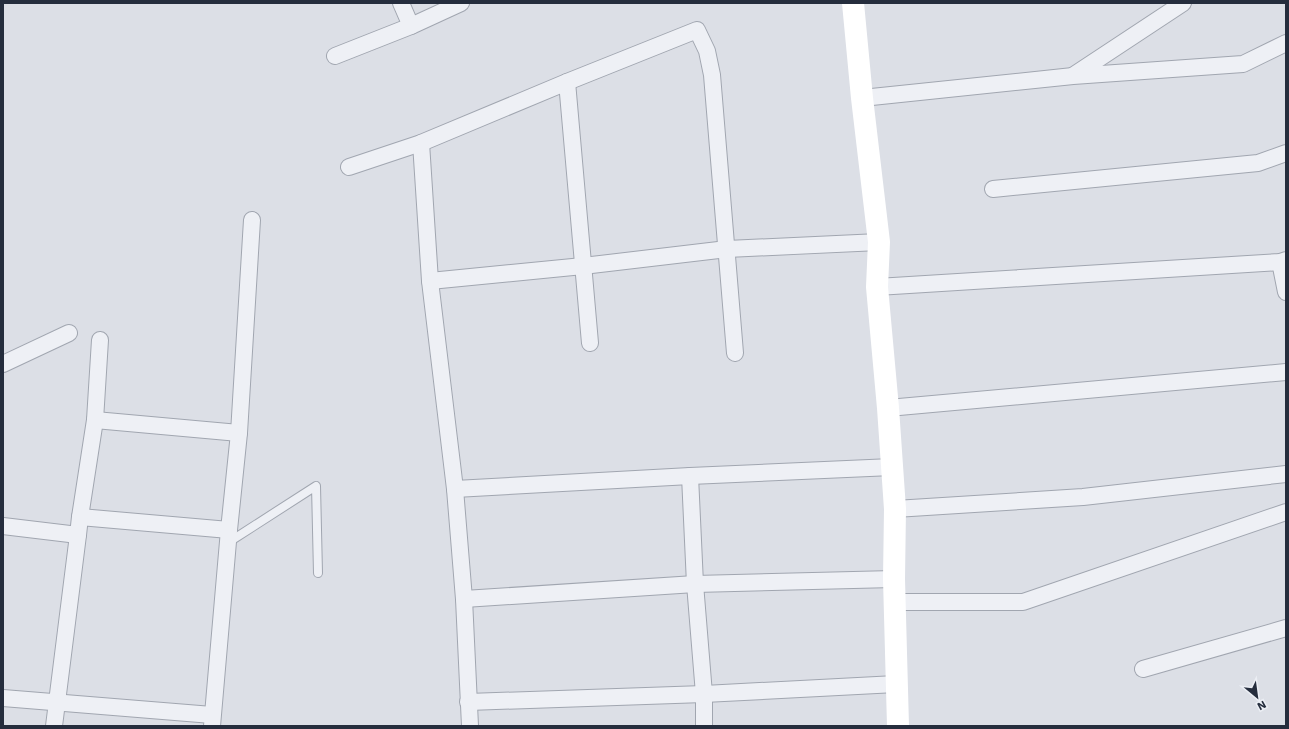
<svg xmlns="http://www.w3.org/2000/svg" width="1289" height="729" font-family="'Work Sans',sans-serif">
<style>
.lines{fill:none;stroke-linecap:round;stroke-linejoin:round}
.lane-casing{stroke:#a1a6b0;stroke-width:10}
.street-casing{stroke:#a1a6b0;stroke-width:18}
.lane{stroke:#eef0f5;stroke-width:8}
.street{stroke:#eef0f5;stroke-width:16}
.secondary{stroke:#fff;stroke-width:22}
</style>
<rect width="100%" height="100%" fill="#dcdfe6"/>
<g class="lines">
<g class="lane-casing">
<polyline id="lane" points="229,542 316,486 318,573"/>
</g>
<g class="street-casing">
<g id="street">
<polyline points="401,3 411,26"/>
<polyline points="335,56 411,26 461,3"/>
<polyline points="1074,75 1183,3"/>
<polyline points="567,82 590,343"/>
<polyline points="862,98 1073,76 1243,64 1286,43"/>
<polyline points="421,143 430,281 455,489 464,599 470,726"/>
<polyline points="349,167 421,143 567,82 697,30 707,51 712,75 735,353"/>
<polyline points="993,189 1258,163 1286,153"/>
<polyline points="1280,262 1286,292"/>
<polyline points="430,281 583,266 727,249 879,242"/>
<polyline points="877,287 1280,262 1286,260"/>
<polyline points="3,364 69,333"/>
<polyline points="888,408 1286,372"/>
<polyline points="95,420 239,433"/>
<polyline points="690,476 695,584 704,694 704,726"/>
<polyline points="455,489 690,476 892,467"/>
<polyline points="895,509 1083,497 1286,474"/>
<polyline points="80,517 229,530"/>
<polyline points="3,526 78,535"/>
<polyline points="464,599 695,584 894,579"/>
<polyline points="895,602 1023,602 1286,512"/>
<polyline points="1143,669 1286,628"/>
<polyline points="3,698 212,715"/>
<polyline points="468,702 704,694 896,684"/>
<polyline points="54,726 78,535 80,517 95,420 100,340"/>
<polyline points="212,726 229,530 239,433 252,220"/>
</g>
</g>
<use href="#lane" class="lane"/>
<use href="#street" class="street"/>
<polyline class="secondary" points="853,3 862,98 879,242 877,287 888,408 895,509 894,579 898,726"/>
</g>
<rect width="1289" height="729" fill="none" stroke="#252d3d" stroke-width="8"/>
<g transform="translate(1257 697) rotate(151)" stroke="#ebeef4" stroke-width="3" paint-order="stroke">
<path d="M0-3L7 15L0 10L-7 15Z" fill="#252d3d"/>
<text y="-6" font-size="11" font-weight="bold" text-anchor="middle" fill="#252d3d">N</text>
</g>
</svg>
